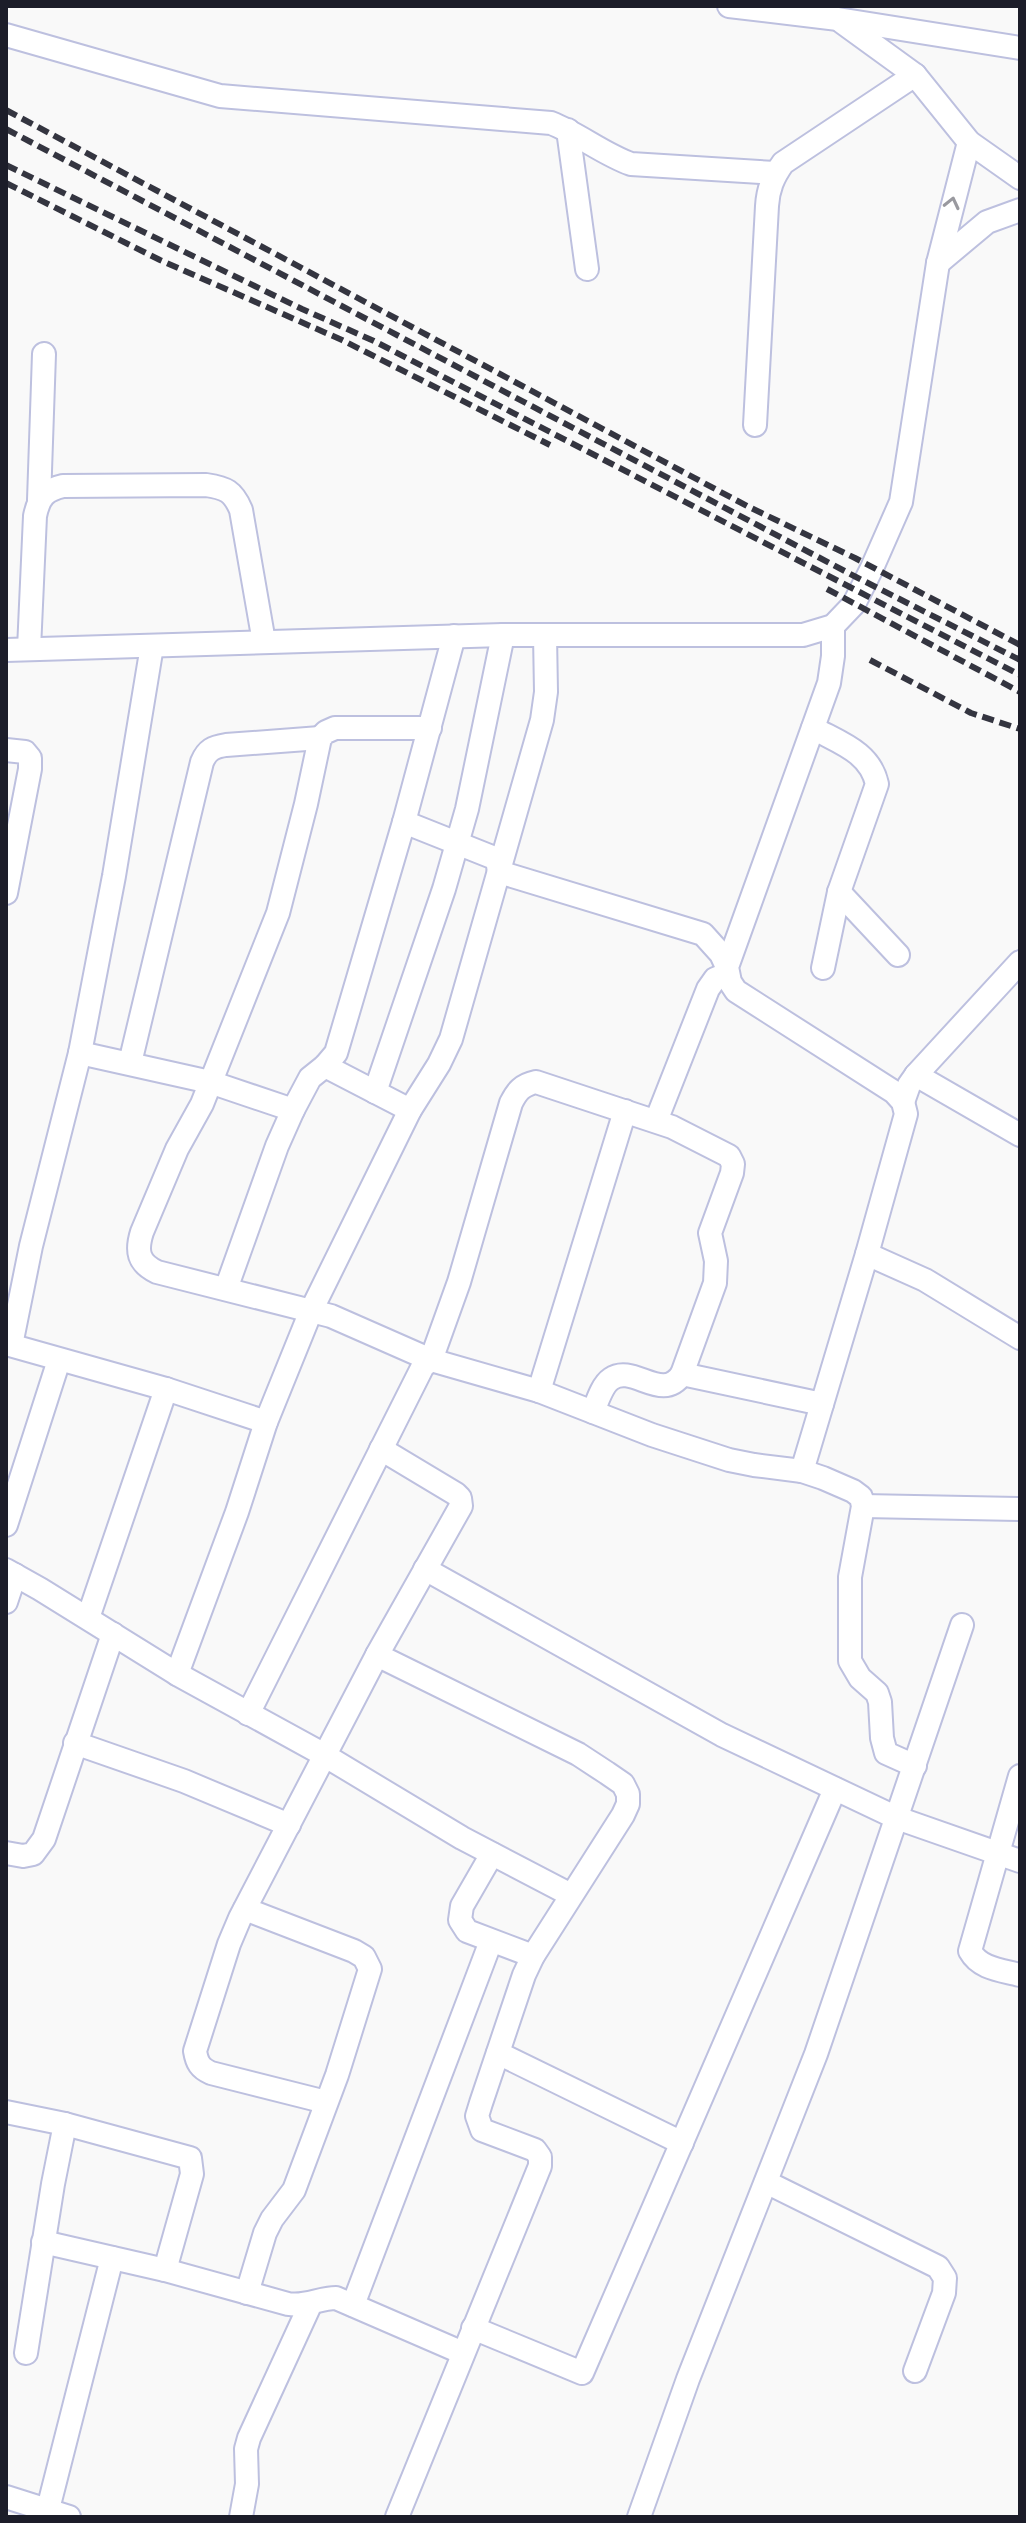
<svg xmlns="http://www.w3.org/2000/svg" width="1026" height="2523" font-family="'Alegreya Sans',sans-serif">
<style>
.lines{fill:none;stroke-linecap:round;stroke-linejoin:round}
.minor-casing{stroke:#bdc0df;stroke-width:26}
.minor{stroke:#fff;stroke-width:22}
.rail{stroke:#343540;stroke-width:6;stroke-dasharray:12 6;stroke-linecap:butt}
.oneway{stroke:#99999f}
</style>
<rect width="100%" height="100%" fill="#f9f9f9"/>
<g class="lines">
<g class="minor-casing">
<g id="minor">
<polyline points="729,6 838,19 1020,48"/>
<polyline points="842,22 915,75 969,142 1020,178"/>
<path d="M6,35L220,96L551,123C579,134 603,154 631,164L775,173"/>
<polyline points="568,130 587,269"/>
<polyline points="938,263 987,222 1020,210"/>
<path d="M755,425L767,206C768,189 773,177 783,163L915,75"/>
<polyline points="39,500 44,354"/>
<path d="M29,649L35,516C39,497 45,490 63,486L206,485C226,488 233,491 241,510L264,642"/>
<polyline points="6,650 503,635 803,635 833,626 854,604 872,568 901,502 938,263 969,142"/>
<path d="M430,728H335L326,732L320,738L306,804L278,913L202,1104L177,1149L142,1232C136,1251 138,1263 157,1272L331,1316L431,1360L539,1391L652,1435L729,1460L754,1465L802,1471L823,1478L853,1491L861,1497L863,1506L850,1577V1661L860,1678L877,1693L880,1702L882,1738L886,1753L915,1766"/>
<path d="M813,728C840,743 870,752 877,784L839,892L823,968"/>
<polyline points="6,750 25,752 30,758 30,769 6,893"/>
<polyline points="404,822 497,859 499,872 703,934 721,954 727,967"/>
<polyline points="839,892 898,955"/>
<polyline points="80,1053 210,1082 293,1110"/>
<path d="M130,1063L202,762C207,750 213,747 226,745L320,738"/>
<polyline points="325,1066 410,1110"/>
<polyline points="916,1075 1020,1135"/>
<polyline points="375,1092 444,889 467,809 503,635"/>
<polyline points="903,1102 909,1085 916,1075 1020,962"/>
<polyline points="656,1121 708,989 715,979 727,974"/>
<polyline points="867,1254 925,1280 1020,1338"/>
<polyline points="226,1289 277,1146 293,1110 310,1078 325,1066 336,1053 404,822 454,636"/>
<polyline points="6,1344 166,1389 266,1422"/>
<polyline points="11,1345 31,1246 80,1053 114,876 152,646"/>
<polyline points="682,1374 822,1404"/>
<polyline points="539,1391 625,1111"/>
<polyline points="802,1471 867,1254 906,1114 903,1102 894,1092 736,991 730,982 727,967 829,683 833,656 833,626"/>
<polyline points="863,1506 1020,1509"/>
<polyline points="6,1525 59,1360"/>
<polyline points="425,1569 722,1735 897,1818 1020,1861"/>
<polyline points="6,1570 40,1589 177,1674 319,1752 462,1838 571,1895"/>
<polyline points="6,1602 15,1575"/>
<polyline points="88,1618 166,1389"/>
<polyline points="377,1655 578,1754 607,1773 623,1784 628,1794 628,1804 623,1815 533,1956 524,1975 481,2103 477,2116 482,2130 535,2150 540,2157 540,2166 397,2517"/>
<polyline points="177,1674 237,1512 266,1422 311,1311 410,1110 439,1064 451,1039 542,720 546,692 545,635"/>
<path d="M248,1714L423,1366L431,1360L459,1282L511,1103C517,1091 522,1085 536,1082L672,1127L729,1156L733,1164L732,1173L710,1233L716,1261L715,1283L682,1374C662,1404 633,1363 611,1379C602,1385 597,1402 593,1412"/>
<polyline points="75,1743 184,1781 289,1825"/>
<path d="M1020,1776L970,1951C980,1969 1001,1970 1020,1975"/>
<polyline points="6,1853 23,1856 33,1854 44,1839 113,1634"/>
<polyline points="492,1854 462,1906 460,1920 467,1931 533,1956"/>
<polyline points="245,1909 354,1951 364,1957 370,1969 337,2075 294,2190 272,2219 265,2233 247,2293"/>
<polyline points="498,2053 682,2143"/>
<path d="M326,2102L211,2073C200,2068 197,2063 195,2051L229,1944L240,1918L377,1655L461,1506L460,1498L456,1494L381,1449"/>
<polyline points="6,2112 65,2124 190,2158 192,2174 165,2270"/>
<polyline points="766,2182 938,2267 945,2278 944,2293 915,2371"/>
<path d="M43,2242L165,2270L288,2304C306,2307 319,2298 336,2298L463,2353"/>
<polyline points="353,2305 491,1941"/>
<polyline points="473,2328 582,2373 835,1789"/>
<polyline points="26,2353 53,2184 65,2124"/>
<polyline points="6,2497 69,2517"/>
<polyline points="48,2509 112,2258"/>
<polyline points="241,2517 247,2484 246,2449 249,2438 311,2303"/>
<polyline points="639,2517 688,2379 816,2054 962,1625"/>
</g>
</g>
<use href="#minor" class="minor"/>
<g class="rail">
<polyline points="6,110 747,506 855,558 1020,645"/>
<polyline points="6,129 856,577 1020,660"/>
<polyline points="6,165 302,309 374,341 1020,675"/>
<polyline points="6,183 160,260 342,340 550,445"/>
<polyline points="827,589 1020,692"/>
<polyline points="870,660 971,713 1020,729"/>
</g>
</g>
<defs><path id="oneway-chevron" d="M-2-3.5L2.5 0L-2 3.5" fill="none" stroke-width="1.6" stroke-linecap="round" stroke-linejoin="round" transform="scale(2)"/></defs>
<use class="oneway" href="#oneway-chevron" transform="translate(952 203) rotate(-77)"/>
<rect width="1026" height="2523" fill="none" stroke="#1c1d29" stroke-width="16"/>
</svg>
